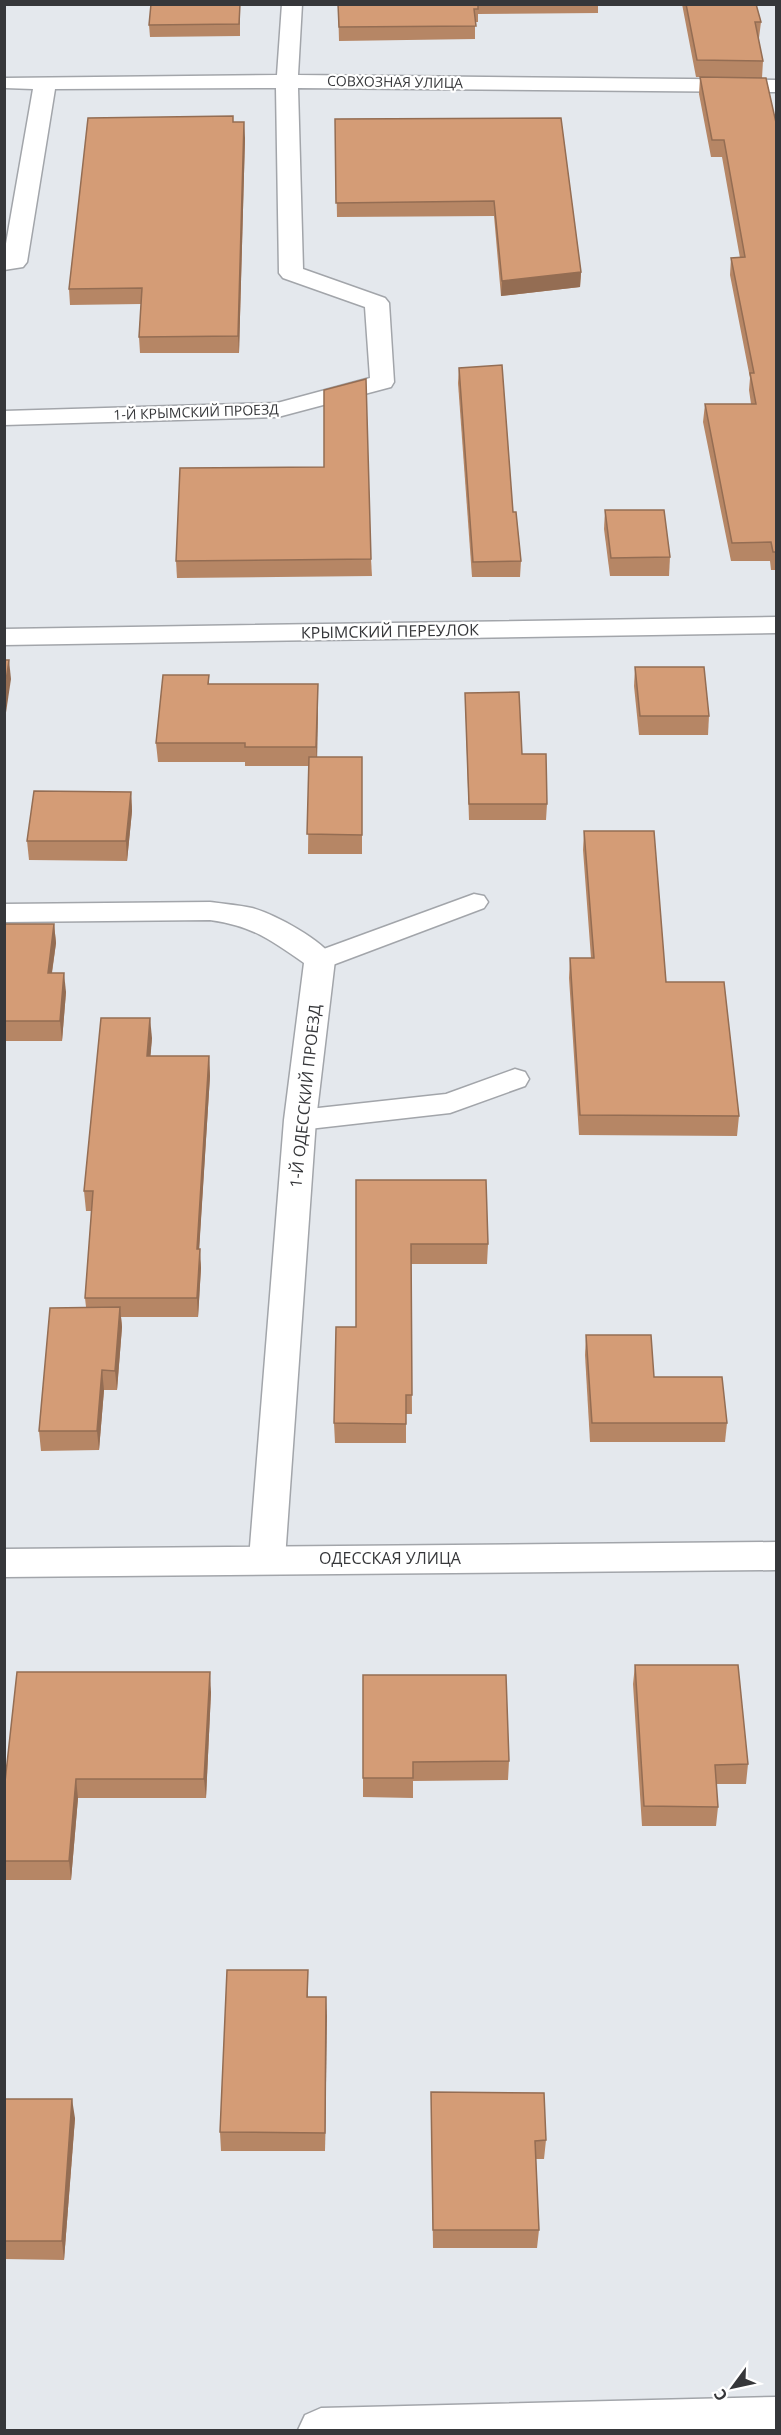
<svg xmlns="http://www.w3.org/2000/svg" width="781" height="2435" font-family="'Open Sans',sans-serif">
<style>
.lines{fill:none;stroke-linecap:round;stroke-linejoin:round}
.service-casing{stroke:#a2a5aa;stroke-width:3}
.minor-casing{stroke:#a2a5aa;stroke-width:3}
.tertiary-casing{stroke:#a2a5aa;stroke-width:3}
.service{fill:#fff;fill-rule:evenodd}
.minor{fill:#fff;fill-rule:evenodd}
.tertiary{fill:#fff;fill-rule:evenodd}
.wall{fill:#b68665}
.shaded-wall{fill:#946d53}
.building{fill:#d49c76;stroke:#946d53;stroke-width:1.5}
.labels{text-anchor:middle;stroke-width:4.5;stroke-linejoin:round;paint-order:stroke}
.far-street-label{font-size:14px;fill:#36373a;stroke:#fff}
.street-label{font-size:16px;fill:#36373a;stroke:#fff}
</style>
<rect width="100%" height="100%" fill="#e4e8ed"/>
<g class="lines">
<g class="service-casing">
<g id="service">
<polygon points="474,894 484,896 488,902 484,908 330,966 320,969 310,966 306,960 310,954"/>
<polygon points="515,1069 525,1072 529,1079 525,1086 450,1113 300,1130 290,1127 285,1120 290,1113 300,1110 446,1094"/>
</g>
</g>
<g class="minor-casing">
<g id="minor">
<polygon points="282,4 302,4 298,75 776,80 776,92 298,88 303,269 385,298 389,303 394,382 391,387 278,417 4,425 4,411 277,403 370,378 365,307 283,278 279,273 276,88 55,89 27,262 23,267 4,270 4,255 33,89 5,88 5,78 277,75"/>
<polygon points="776,617 776,633 4,645 4,629"/>
<path d="M210,902C224,904 238,905 252,908C276,915 321,939 335,960L316,1120L285,1559L280,1569L267,1573L254,1569L249,1559L284,1120L304,963C270,939 252,926 210,920L4,922V904Z"/>
<polygon points="776,2397 776,2430 298,2430 305,2415 321,2408"/>
</g>
</g>
<g class="tertiary-casing">
<polygon id="tertiary" points="776,1542 776,1570 4,1577 4,1549"/>
</g>
<use href="#service" class="service"/>
<use href="#minor" class="minor"/>
<use href="#tertiary" class="tertiary"/>
</g>
<g class="wall">
<polygon points="240,4 240,36 150,37 149,25"/>
<polygon points="338,4 598,4 598,13 478,14 478,22 475,22 475,39 339,41"/>
<polygon points="682,4 756,4 761,22 759,38 758,38 763,61 762,78 777,127 777,570 771,570 770,561 731,561 703,422 705,404 751,404 749,390 750,378 730,275 731,258 740,258 722,157 711,157 699,94 700,77 736,77 696,77"/>
<polygon points="561,118 581,272 580,287 501,296 494,216 337,217 335,119"/>
<polygon points="234,122 245,138 239,353 140,353 139,337 141,304 70,305 69,289"/>
<polygon points="459,368 513,512 521,561 520,577 472,577 458,383"/>
<polygon points="605,510 670,557 669,576 610,576 604,529"/>
<polygon points="371,559 372,576 177,578 176,561"/>
<polygon points="635,667 709,716 708,735 639,735 634,686"/>
<polygon points="209,675 209,684 318,684 317,757 362,757 362,854 308,854 309,766 245,766 245,762 158,762 156,743"/>
<polygon points="465,693 522,754 547,804 546,820 469,820"/>
<polygon points="131,792 132,811 127,861 29,860 27,841"/>
<polygon points="584,831 739,1116 737,1136 579,1135 569,978 570,958 591,958 583,850"/>
<polygon points="4,924 54,924 56,943 52,973 66,992 62,1041 4,1041"/>
<polygon points="152,1038 150,1056 209,1056 210,1076 199,1249 201,1268 198,1317 121,1317 122,1327 117,1390 104,1390 99,1450 41,1451 39,1431 86,1307 85,1298 92,1211 86,1211 84,1191"/>
<polygon points="356,1180 488,1244 487,1264 411,1264 412,1414 406,1414 406,1443 335,1443 334,1423 356,1327"/>
<polygon points="586,1335 727,1423 725,1442 590,1442 585,1355"/>
<polygon points="635,1665 748,1764 746,1784 716,1784 718,1807 716,1826 642,1826 633,1684"/>
<polygon points="363,1675 509,1761 508,1780 413,1781 413,1798 363,1797"/>
<polygon points="211,1692 206,1798 78,1798 71,1880 4,1880 4,1791"/>
<polygon points="308,1970 308,1997 326,1997 325,2151 221,2151 220,2132"/>
<polygon points="431,2092 546,2140 544,2159 536,2159 539,2230 537,2248 433,2248"/>
<polygon points="4,2099 75,2118 64,2260 4,2259"/>
</g>
<g class="shaded-wall">
<polygon points="244,122 245,138 239,353 238,336"/>
<polygon points="581,272 580,287 501,296 502,281"/>
<polygon points="9,660 11,679 4,726 4,694"/>
<polygon points="318,684 318,703 317,766 316,747"/>
<polygon points="131,792 132,811 127,861 126,841"/>
<polygon points="54,924 56,943 49,992 48,973"/>
<polygon points="64,973 66,992 62,1041 60,1021"/>
<polygon points="150,1018 152,1038 149,1075 147,1056"/>
<polygon points="209,1056 210,1076 198,1268 197,1249"/>
<polygon points="200,1249 201,1268 198,1317 197,1298"/>
<polygon points="120,1307 122,1327 117,1390 115,1371"/>
<polygon points="102,1370 104,1390 99,1450 97,1431"/>
<polygon points="210,1672 211,1692 206,1798 204,1779"/>
<polygon points="76,1779 78,1798 71,1880 69,1861"/>
<polygon points="326,1997 327,2016 325,2151 325,2133"/>
<polygon points="72,2099 75,2118 64,2260 62,2241"/>
</g>
<g class="building">
<polygon points="151,4 240,4 239,24 149,25"/>
<polygon points="338,4 478,4 478,9 474,9 476,26 339,27"/>
<polygon points="686,4 756,4 761,22 755,22 763,61 697,60"/>
<polygon points="700,77 766,78 777,127 777,552 773,552 771,542 732,543 705,404 756,404 750,373 754,373 731,258 745,257 724,140 712,140"/>
<polygon points="233,116 233,122 244,122 238,336 139,337 142,288 69,289 88,118"/>
<polygon points="561,118 581,272 502,281 494,201 336,203 335,119"/>
<polygon points="502,365 513,512 516,512 521,561 473,562 459,368"/>
<polygon points="366,379 371,559 176,561 180,468 324,467 324,390"/>
<polygon points="605,510 664,510 670,557 611,558"/>
<polygon points="4,660 9,660 4,694"/>
<polygon points="635,667 704,667 709,716 640,716"/>
<polygon points="163,675 209,675 208,684 318,684 316,747 245,747 245,743 156,743"/>
<polygon points="519,692 522,754 546,754 547,804 469,804 465,693"/>
<polygon points="309,757 362,757 362,835 307,834"/>
<polygon points="34,791 131,792 126,841 27,841"/>
<polygon points="584,831 654,831 666,982 724,982 739,1116 580,1115 570,958 594,958"/>
<polygon points="4,924 54,924 48,973 64,973 60,1021 4,1021"/>
<polygon points="101,1018 150,1018 147,1056 209,1056 197,1249 200,1249 197,1298 85,1298 93,1191 84,1191"/>
<polygon points="356,1180 486,1180 488,1244 411,1244 412,1395 406,1395 406,1424 334,1423 336,1327 356,1327"/>
<polygon points="120,1307 115,1371 102,1370 97,1431 39,1431 50,1308"/>
<polygon points="586,1335 651,1335 654,1377 722,1377 727,1423 592,1423"/>
<polygon points="635,1665 738,1665 748,1764 715,1765 718,1807 644,1806"/>
<polygon points="17,1672 210,1672 204,1779 76,1779 69,1861 4,1861 4,1791"/>
<polygon points="363,1675 506,1675 509,1761 413,1762 413,1778 363,1778"/>
<polygon points="227,1970 308,1970 307,1997 326,1997 325,2133 220,2132"/>
<polygon points="431,2092 544,2093 546,2140 535,2141 539,2230 433,2230"/>
<polygon points="4,2099 72,2099 62,2241 4,2241"/>
</g>
<g class="labels">
<g class="far-street-label">
<text transform="translate(395 82) rotate(1)" y="5">СОВХОЗНАЯ УЛИЦА</text>
<text transform="translate(196 412) rotate(-2)" y="5">1-Й КРЫМСКИЙ ПРОЕЗД</text>
</g>
<g class="street-label">
<text transform="translate(390 631) rotate(-1)" y="6">КРЫМСКИЙ ПЕРЕУЛОК</text>
<text transform="translate(305 1096) rotate(-84)" y="6">1-Й ОДЕССКИЙ ПРОЕЗД</text>
<text x="390" y="1564">ОДЕССКАЯ УЛИЦА</text>
</g>
</g>
<rect width="781" height="2435" fill="none" stroke="#36373a" stroke-width="12"/>
<g transform="translate(733 2387) rotate(237)" stroke="#ffffff" stroke-width="4.5" paint-order="stroke">
<path d="M0-4.5L10 22L0 15L-10 22Z" fill="#36373a"/>
<text y="-9" font-size="16" font-weight="bold" text-anchor="middle" fill="#36373a">С</text>
</g>
</svg>
